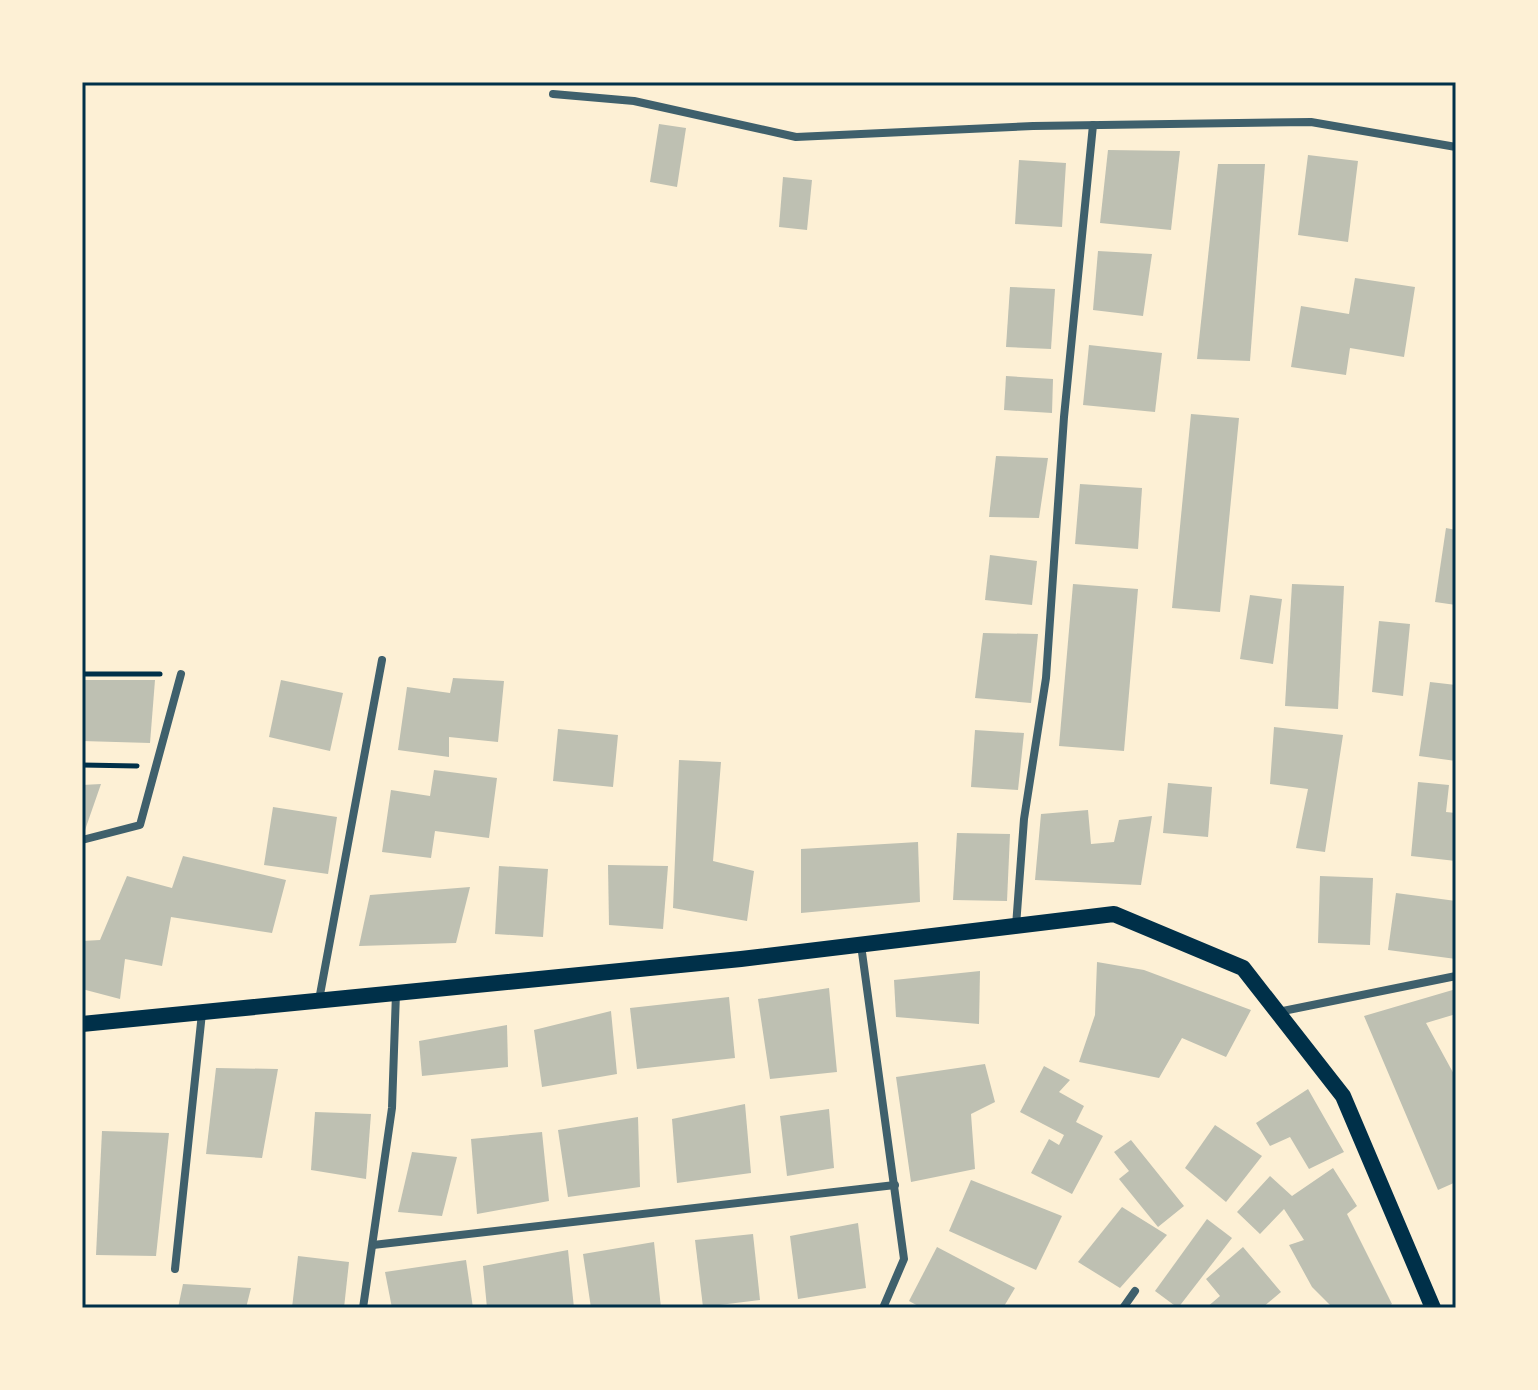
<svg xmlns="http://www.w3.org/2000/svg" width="1538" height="1390" font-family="Jost,sans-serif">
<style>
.building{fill:#bec0b2}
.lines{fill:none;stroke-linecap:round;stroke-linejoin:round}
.path{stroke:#003049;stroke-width:5}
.minor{stroke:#3f606c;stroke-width:8}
.secondary{stroke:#003049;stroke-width:16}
.neatline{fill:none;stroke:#003049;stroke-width:3}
</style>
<rect width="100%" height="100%" fill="#fdf0d5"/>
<g class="building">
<polygon points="659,124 686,128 677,187 650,182"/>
<polygon points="1108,150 1180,151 1171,230 1100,223"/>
<polygon points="1308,155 1358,161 1348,242 1298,235"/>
<polygon points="1019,160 1066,163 1062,227 1015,224"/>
<polygon points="1218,164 1265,164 1250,361 1197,359"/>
<polygon points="783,177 812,180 807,230 779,227"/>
<polygon points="1098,251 1152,254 1143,316 1093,310"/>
<polygon points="1355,278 1415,287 1404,357 1350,348 1346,375 1291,367 1301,306 1349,314"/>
<polygon points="1010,287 1055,289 1051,349 1006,347"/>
<polygon points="1089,345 1162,353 1155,412 1083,405"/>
<polygon points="1006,376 1053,379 1052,413 1004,410"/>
<polygon points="1191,414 1239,418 1220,612 1172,608"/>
<polygon points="996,456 1048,458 1039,518 989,517"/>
<polygon points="1080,484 1142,488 1138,549 1075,544"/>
<polygon points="1446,528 1456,530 1456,605 1435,602"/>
<polygon points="990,555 1037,561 1032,605 985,600"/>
<polygon points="1073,584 1138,589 1124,751 1059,746"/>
<polygon points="1292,584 1344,586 1338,709 1285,706"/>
<polygon points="1250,595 1282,599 1273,664 1240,659"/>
<polygon points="1379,621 1410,624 1403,696 1372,692"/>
<polygon points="983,633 1038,634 1031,703 975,698"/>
<polygon points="453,678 504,681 498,742 449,737 449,757 398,750 407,687 450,693"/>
<polygon points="82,680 155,680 150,743 82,741"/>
<polygon points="281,680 343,693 330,751 269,737"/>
<polygon points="1430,682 1456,685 1456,761 1419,756"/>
<polygon points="1274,727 1343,735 1325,852 1296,848 1308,789 1270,784"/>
<polygon points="558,729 618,735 613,787 553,781"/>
<polygon points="975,730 1024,733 1018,790 971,787"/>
<polygon points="679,760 721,762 713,861 754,871 747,921 673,908"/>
<polygon points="434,770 497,778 489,838 435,831 431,858 382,852 391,790 430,796"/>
<polygon points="1418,782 1449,785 1446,812 1456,813 1456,861 1411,856"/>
<polygon points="1168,783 1212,787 1208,837 1163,833"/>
<polygon points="101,784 85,830 82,830 82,785"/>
<polygon points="273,807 337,817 328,874 264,865"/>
<polygon points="1088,810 1091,844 1114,842 1119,820 1152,816 1141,885 1035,880 1041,814"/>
<polygon points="957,833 1010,834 1007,901 953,900"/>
<polygon points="918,842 920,902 801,913 801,849"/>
<polygon points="183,856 286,880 272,933 171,917 162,966 125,959 120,999 82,989 82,941 100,940 127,876 172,888"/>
<polygon points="608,865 668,866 663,929 609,925"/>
<polygon points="499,866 548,869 543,937 495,934"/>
<polygon points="1320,876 1373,878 1370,945 1318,943"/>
<polygon points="470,887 456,943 359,946 370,895"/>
<polygon points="1396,893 1456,901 1456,959 1388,950"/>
<polygon points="1097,962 1144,970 1251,1010 1226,1057 1182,1038 1159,1078 1079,1062 1095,1015"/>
<polygon points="980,971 979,1024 896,1017 894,980"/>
<polygon points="829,988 837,1072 770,1079 758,999"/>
<polygon points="1456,989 1456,1014 1426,1023 1456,1078 1456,1182 1438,1190 1364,1016"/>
<polygon points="729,997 735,1058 637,1069 630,1008"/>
<polygon points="611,1011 617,1074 542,1087 534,1030"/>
<polygon points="507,1025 508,1067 422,1076 419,1041"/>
<polygon points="985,1064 995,1102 971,1114 975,1169 911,1182 896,1077"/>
<polygon points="1044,1066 1070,1080 1059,1092 1084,1106 1076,1122 1103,1136 1072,1194 1031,1173 1049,1139 1059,1145 1064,1135 1020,1112"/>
<polygon points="216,1068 278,1069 262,1158 206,1154"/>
<polygon points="1308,1089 1344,1152 1309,1169 1290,1137 1270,1146 1256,1123"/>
<polygon points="745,1104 751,1173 677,1183 672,1119"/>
<polygon points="829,1109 834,1168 787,1176 780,1116"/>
<polygon points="315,1112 371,1114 366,1179 311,1170"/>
<polygon points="638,1117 640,1187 568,1197 558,1130"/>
<polygon points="1215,1125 1262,1156 1226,1202 1185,1168"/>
<polygon points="102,1131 169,1133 156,1256 96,1255"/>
<polygon points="542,1132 549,1201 477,1214 471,1139"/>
<polygon points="1131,1140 1184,1206 1158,1227 1119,1179 1129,1171 1114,1152"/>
<polygon points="412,1152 457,1157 442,1216 398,1212"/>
<polygon points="1333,1168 1357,1206 1347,1214 1392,1304 1387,1308 1333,1308 1312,1287 1289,1245 1304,1240 1284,1209 1260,1234 1237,1212 1270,1176 1292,1196"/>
<polygon points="971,1180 1062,1216 1036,1270 949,1231"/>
<polygon points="1122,1207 1167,1235 1120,1288 1078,1262"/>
<polygon points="1207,1219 1232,1238 1178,1308 1155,1291"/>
<polygon points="858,1223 866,1288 798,1299 790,1236"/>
<polygon points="753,1234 760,1300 703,1307 695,1240"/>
<polygon points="654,1242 661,1308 591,1308 583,1254"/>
<polygon points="937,1247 1015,1288 1003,1308 922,1308 909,1301"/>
<polygon points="1243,1247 1281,1292 1262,1308 1206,1308 1220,1296 1206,1279"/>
<polygon points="568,1250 574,1308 487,1308 483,1266"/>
<polygon points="298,1256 349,1262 344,1308 292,1308"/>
<polygon points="466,1260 473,1308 392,1308 385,1272"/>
<polygon points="183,1284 251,1288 246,1308 178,1308"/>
</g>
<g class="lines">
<g class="path">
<polyline points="82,674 160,674"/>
<polyline points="82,765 137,766"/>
</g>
<g class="minor">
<polyline points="553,94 634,101 796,137 1033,126 1311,122 1456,147"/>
<polyline points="82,840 140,825 181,674"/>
<polyline points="1016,926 1024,819 1046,678 1064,417 1093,125"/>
<polyline points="861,945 904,1259 883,1308"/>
<polyline points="319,1000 382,660"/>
<polyline points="1278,1012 1456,976"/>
<polyline points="373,1245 895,1185"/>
<polyline points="175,1269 202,1013"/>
<polyline points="363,1308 392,1108 396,993"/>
<polyline points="1123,1308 1135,1291"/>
</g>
<polyline class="secondary" points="82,1024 741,959 1114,914 1243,968 1343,1096 1433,1308"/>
</g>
<rect width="1538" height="1390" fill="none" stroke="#fdf0d5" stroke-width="168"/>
<rect x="84" y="84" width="1370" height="1222" class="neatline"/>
</svg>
